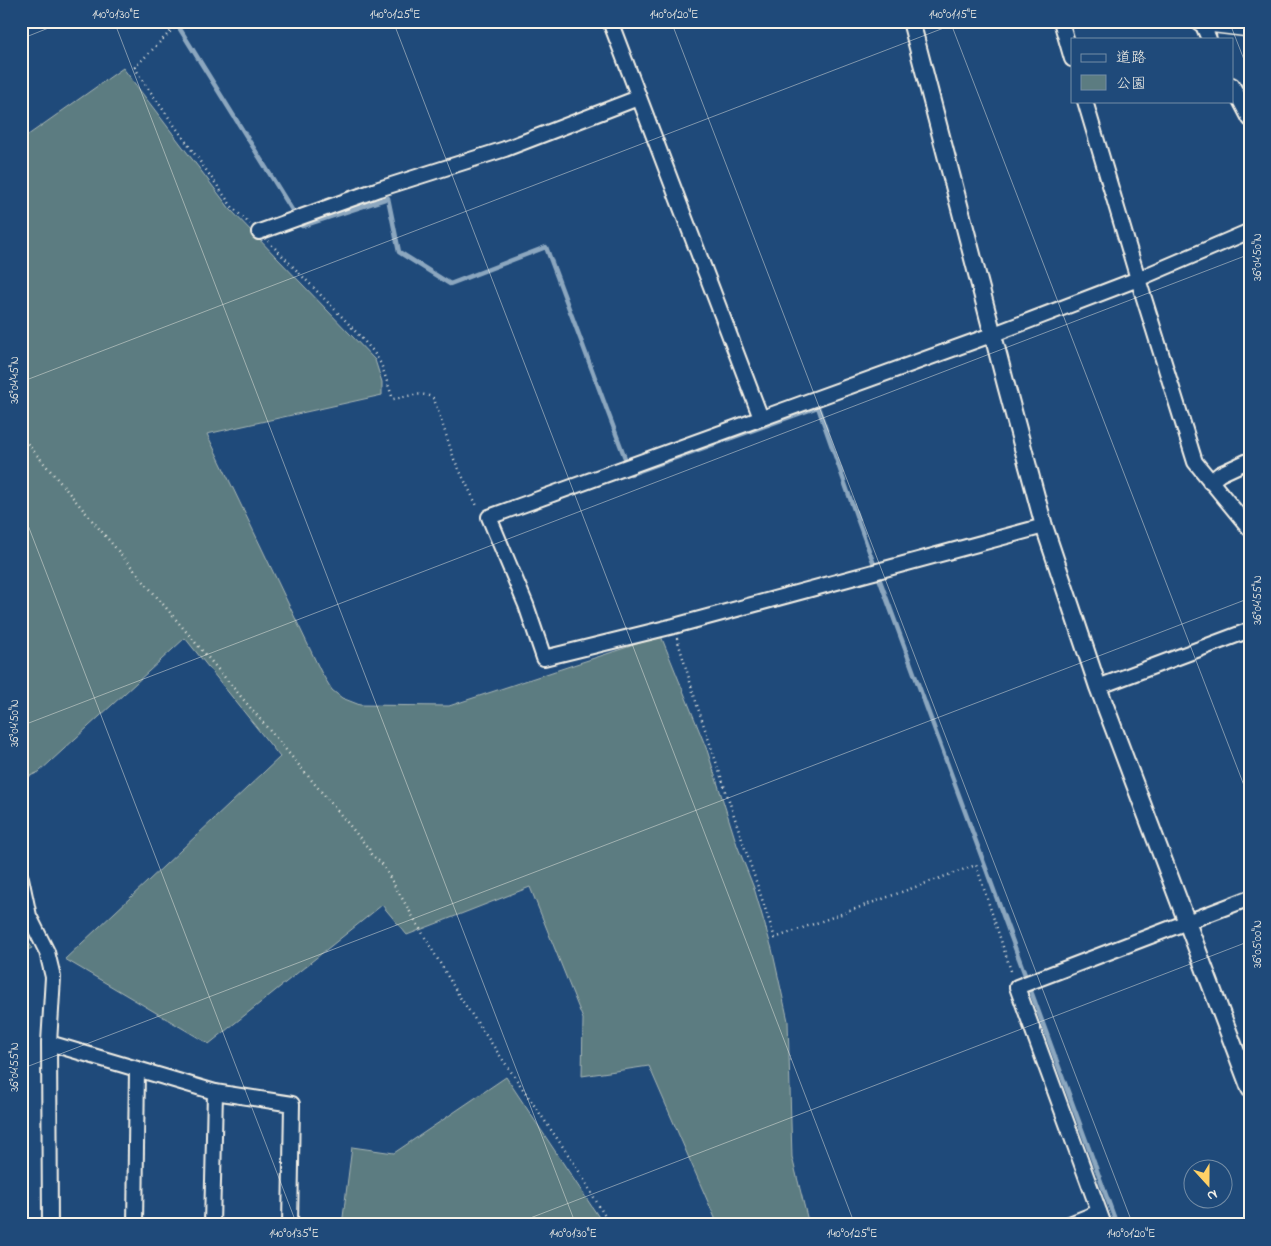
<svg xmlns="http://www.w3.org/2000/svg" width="1271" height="1246" font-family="'Indie Flower','Klee One',sans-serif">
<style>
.green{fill:#5c7c81;stroke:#a8b6b4}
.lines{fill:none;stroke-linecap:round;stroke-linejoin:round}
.stream{stroke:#8ca7bf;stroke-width:4.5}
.minor-casing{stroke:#f4f1e8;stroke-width:18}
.tertiary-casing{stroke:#f4f1e8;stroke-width:20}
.secondary-casing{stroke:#f4f1e8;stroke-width:22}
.path{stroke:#f4f1e8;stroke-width:2.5;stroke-dasharray:1 4;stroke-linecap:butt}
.minor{stroke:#1f4a7a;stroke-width:14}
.tertiary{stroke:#1f4a7a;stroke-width:16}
.secondary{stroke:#1f4a7a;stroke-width:19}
.ticks{fill:none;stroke:#f4f1e8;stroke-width:1;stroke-opacity:0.45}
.neatline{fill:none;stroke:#f4f1e8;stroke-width:2}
.ticks-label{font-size:12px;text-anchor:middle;fill:#f4f1e8}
</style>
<rect width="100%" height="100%" fill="#1f4a7a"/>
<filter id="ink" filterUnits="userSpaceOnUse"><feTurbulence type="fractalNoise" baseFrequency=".02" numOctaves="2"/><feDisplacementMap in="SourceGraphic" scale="10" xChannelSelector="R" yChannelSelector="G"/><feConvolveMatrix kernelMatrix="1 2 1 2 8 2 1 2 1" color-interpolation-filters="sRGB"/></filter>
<g filter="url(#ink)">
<g class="green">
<polygon points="123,68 230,209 375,360 382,382 382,395 207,434 321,672 332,690 342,698 360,705 449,706 661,636 707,750 737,845 754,888 772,949 788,1021 792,1157 809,1225 718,1225 649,1066 582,1076 583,1019 530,887 407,935 382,905 209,1044 65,959 280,757 185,638 39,772 21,780 21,140"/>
<polygon points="21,929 32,948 21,953"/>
<polygon points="506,1077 604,1225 342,1225 352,1147 394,1153"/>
</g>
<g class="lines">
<polyline class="stream" points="175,21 302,226 388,198 399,252 450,284 546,247 631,474 818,407 857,518 1117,1225"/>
<g class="minor-casing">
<g id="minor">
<polyline points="610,21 761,418"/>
<polyline points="1061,21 1072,59"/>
<polyline points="1201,21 1209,39"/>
<polyline points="1232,85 1250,119"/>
<polyline points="1085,101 1138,279 1195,462 1250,529"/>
<polyline points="259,232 379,189 505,149 638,98"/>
<polyline points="1210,482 1220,474 1250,460"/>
<polyline points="1044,526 674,626 544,658 526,605 489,517 994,334 1138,279 1250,231"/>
<polyline points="1098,687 1250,630"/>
<polyline points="21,878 29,916 47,952 53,977 49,1043 50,1225"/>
<polyline points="49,1043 215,1092 292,1104 290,1225"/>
<polyline points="135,1225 137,1069"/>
<polyline points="212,1225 215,1092"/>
<polyline points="1067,1225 1099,1212"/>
<polyline points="1104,1225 1017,987 1250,898"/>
</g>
</g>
<g class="tertiary-casing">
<polyline id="tertiary" points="911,21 1006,385 1044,526 1098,687 1250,1089"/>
</g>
<g class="secondary-casing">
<polyline id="secondary" points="1200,21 1250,27"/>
</g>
<g class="path">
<polyline points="181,21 135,67 140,77 233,208 250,224"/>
<path d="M268,241L347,322L373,351L381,364L393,399C406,397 424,390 434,399L454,459L478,508"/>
<polyline points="21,436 346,821 369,849 371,854 382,864 461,999 576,1166 610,1225"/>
<polyline points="677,638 697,705 775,938 976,865 1012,974"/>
</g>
<use href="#minor" class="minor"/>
<use href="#tertiary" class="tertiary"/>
<use href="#secondary" class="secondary"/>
</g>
</g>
<path class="ticks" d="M114,21L576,1225M393,21L855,1225M671,21L1133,1225M950,21L1250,801M1229,21L1250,75M21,39L66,21M21,382L962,21M21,507L297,1225M21,726L1250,254M21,1069L1250,598M512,1225L1250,941"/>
<rect width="1271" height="1246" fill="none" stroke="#1f4a7a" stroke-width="55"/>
<rect x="1071" y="38" width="162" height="65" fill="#1f4a7a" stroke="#748da6"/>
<rect x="1081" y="54" width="25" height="8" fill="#1f4a7a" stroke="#748da6"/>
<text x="1116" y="62" font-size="15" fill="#f4f1e8">道路</text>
<rect x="1081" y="75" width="25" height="15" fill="#5c7c81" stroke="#748da6"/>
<text x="1116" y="88" font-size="15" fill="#f4f1e8">公園</text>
<g transform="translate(1208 1184) rotate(159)"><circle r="24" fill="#1f4a7a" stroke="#748da6"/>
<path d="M0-4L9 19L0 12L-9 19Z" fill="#ffd166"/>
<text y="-8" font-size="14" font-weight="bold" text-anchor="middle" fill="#f4f1e8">N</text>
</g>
<rect x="28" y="28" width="1216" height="1190" class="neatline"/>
<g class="ticks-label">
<text x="116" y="18">140°01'30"E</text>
<text x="395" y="18">140°01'25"E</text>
<text x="674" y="18">140°01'20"E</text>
<text x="953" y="18">140°01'15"E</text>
<text transform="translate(1257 257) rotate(-90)" y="4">36°04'50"N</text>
<text transform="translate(14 380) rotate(-90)" y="4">36°04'45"N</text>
<text transform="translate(1257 600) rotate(-90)" y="4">36°04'55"N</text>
<text transform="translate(14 723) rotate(-90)" y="4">36°04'50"N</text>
<text transform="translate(1257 944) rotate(-90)" y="4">36°05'00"N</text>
<text transform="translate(14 1067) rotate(-90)" y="4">36°04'55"N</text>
<text x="294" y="1237">140°01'35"E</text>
<text x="573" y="1237">140°01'30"E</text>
<text x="852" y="1237">140°01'25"E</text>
<text x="1131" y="1237">140°01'20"E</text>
</g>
</svg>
